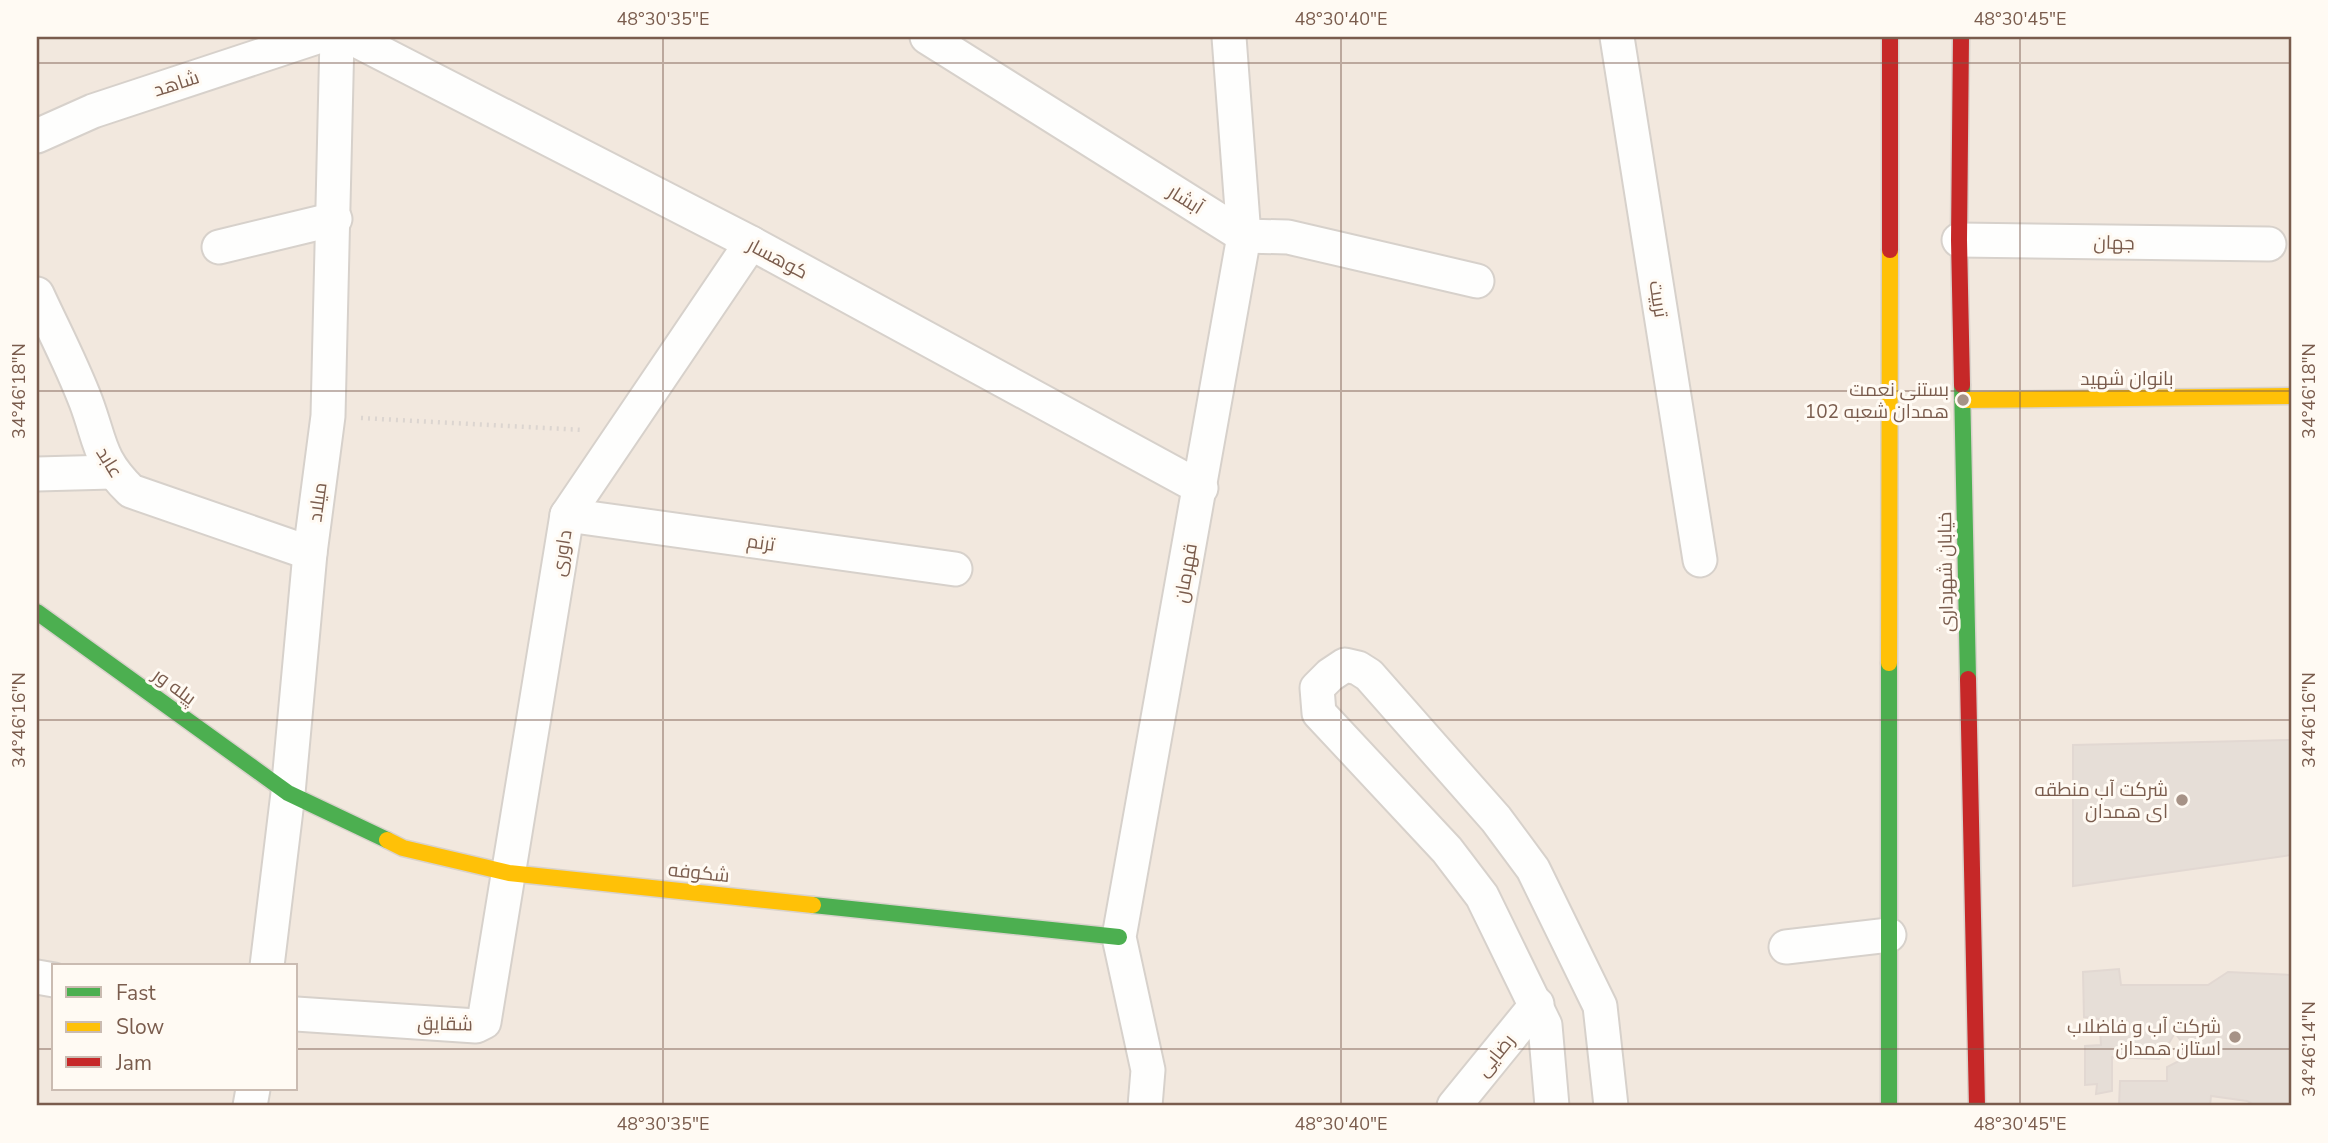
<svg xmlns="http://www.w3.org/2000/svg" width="2328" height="1143" font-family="'Nunito Sans',Cairo,sans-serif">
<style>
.residential{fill:#f2e8de;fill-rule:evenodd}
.building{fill:#e6ded7;stroke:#e2d8d2;stroke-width:2}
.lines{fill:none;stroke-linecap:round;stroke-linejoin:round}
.street-casing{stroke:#d7d1cb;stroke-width:37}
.fast-casing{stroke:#d9d2cb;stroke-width:19}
.slow-casing{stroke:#d9d2cb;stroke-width:19}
.jam-casing{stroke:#d9d2cb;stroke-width:19}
.path{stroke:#dcd5d0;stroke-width:4.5;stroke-dasharray:2 5;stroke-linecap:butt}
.street{stroke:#fefefd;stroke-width:33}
.fast{stroke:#4caf50;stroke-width:16}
.slow{stroke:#ffc107;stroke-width:16}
.jam{stroke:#c62828;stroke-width:16}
.ticks{fill:none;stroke:#7a5c4d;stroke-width:2;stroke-opacity:0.45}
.poi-dot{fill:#a69286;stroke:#fffaf3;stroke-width:2.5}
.labels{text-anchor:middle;stroke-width:6;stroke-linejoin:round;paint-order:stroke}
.street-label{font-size:19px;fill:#7a5c4d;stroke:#fffaf3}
.poi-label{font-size:19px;fill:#7a5c4d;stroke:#fffaf3;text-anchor:end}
.neatline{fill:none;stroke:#7a5c4d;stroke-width:2.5}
.ticks-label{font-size:18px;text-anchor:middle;fill:#7a5c4d}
</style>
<rect width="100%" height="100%" fill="#f9f5f0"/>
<path class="residential" d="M37,37H2291V1106H37ZM54,966H296V1089H54Z"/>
<g class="building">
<polygon points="2291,740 2291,855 2073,886 2073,745"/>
<polygon points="2119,969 2121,985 2208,985 2228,972 2291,975 2291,1106 2256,1106 2247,1101 2211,1096 2210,1106 2119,1106 2120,1081 2167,1081 2167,1067 2181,1060 2184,1045 2175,1033 2159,1059 2112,1057 2112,1091 2096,1094 2097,1084 2085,1085 2085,1046 2101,1045 2099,1019 2084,1017 2083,972"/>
</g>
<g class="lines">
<g class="street-casing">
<g id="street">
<polyline points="350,37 751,243 1201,488"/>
<polyline points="927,37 1244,236 1288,237 1477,281"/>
<polyline points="1617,37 1700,560"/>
<polyline points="37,136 93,111 317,37"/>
<polyline points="1959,240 2269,244"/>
<polyline points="219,247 335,219"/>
<path d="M37,294C53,329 72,365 86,402C101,442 98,459 131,491L310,553"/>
<polyline points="37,474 112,472"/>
<polyline points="567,515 955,569"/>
<polyline points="1786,947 1889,935"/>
<polyline points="267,966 288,793 310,553 328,416 337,37"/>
<polyline points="37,977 54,980"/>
<polyline points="296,1014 476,1026 484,1022 567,515 751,243"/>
<polyline points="250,1106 253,1089"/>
<polyline points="1145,1106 1148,1070 1119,937 1244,236 1229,37"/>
<polyline points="1454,1106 1537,1004"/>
<polyline points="1552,1106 1545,1025 1482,896 1447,850 1319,713 1317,688 1330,675 1345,665 1358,668 1369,675 1496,819 1533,869 1600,1006 1611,1106"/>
</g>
</g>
<g class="fast-casing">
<g id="fast">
<polyline points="1962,385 1968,679"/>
<polyline points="37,612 288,793 387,840"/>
<polyline points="813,905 1119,937"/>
<polyline points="1889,1106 1889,663"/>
</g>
</g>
<g class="slow-casing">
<g id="slow">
<polyline points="1963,400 2291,396"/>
<polyline points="1889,663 1890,250"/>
<polyline points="387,840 403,848 509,873 813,905"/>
</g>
</g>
<g class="jam-casing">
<g id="jam">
<polyline points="1961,37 1959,240 1962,385"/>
<polyline points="1890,250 1890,37"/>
<polyline points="1968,679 1977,1106"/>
</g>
</g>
<polyline class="path" points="361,418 583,430"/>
<use href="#street" class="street"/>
<use href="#fast" class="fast"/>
<use href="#slow" class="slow"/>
<use href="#jam" class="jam"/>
</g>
<path class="ticks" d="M663,37V1106M1341,37V1106M2020,37V1106M37,63H2291M37,391H2291M37,720H2291M37,1049H54M296,1049H2291"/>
<g class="poi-dot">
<circle cx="1963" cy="400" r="7"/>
<circle cx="2182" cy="800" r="7"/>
<circle cx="2235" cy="1037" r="7"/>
</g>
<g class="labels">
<g class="street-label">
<text transform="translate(176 83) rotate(-18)" y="7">شاهد</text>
<text transform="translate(1186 199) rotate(32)" y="7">آبشار</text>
<text transform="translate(2114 242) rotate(1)" y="7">جهان</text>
<text transform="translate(778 258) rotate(28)" y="7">کوهسار</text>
<text transform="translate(1659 299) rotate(81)" y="7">تربیت</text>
<text x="2127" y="385">بانوان شهید</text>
<text transform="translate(110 462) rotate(58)" y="7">عابد</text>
<text transform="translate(317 502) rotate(-82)" y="7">میلاد</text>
<text transform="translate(761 542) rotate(8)" y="7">ترنم</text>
<text transform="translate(561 553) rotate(-81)" y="7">داوری</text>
<text transform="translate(1945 572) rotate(-91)" y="7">خیابان شهرداری</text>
<text transform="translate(1185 573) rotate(-80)" y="7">قهرمان</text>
<text transform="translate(175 686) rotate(36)" y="7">پیله ور</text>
<text transform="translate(699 872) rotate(6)" y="7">شکوفه</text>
<text transform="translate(445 1023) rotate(1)" y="7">شقایق</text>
<text transform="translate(1495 1055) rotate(-51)" y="7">رضایی</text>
</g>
<g class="poi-label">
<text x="1949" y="396">بستنی نعمت<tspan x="1949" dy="22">همدان شعبه 102</tspan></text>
<text x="2168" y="796">شرکت آب منطقه<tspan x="2168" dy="22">ای همدان</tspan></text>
<text x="2221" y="1033">شرکت آب و فاضلاب<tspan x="2221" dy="22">استان همدان</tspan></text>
</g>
</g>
<rect width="2328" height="1143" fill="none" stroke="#fffaf3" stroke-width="77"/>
<rect x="52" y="964" width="245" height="126" fill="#fffaf3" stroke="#cabbb1" stroke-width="2"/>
<rect x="66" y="987" width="35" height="10" fill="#4caf50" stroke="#cabbb1" stroke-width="2"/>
<text x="116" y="1000" font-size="21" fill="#7a5c4d">Fast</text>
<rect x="66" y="1022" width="35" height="10" fill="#ffc107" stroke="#cabbb1" stroke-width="2"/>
<text x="116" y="1034" font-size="21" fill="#7a5c4d">Slow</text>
<rect x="66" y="1057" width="35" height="10" fill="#c62828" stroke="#cabbb1" stroke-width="2"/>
<text x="116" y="1070" font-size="21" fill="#7a5c4d">Jam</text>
<rect x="38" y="38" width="2252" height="1066" class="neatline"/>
<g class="ticks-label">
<text x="663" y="25">48°30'35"E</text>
<text x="1341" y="25">48°30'40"E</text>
<text x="2020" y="25">48°30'45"E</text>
<text transform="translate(19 391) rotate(-90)" y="6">34°46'18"N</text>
<text transform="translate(2309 391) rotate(-90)" y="6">34°46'18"N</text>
<text transform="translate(19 720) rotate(-90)" y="6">34°46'16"N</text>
<text transform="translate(2309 720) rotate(-90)" y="6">34°46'16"N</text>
<text transform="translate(2309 1049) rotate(-90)" y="6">34°46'14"N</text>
<text x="663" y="1130">48°30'35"E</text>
<text x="1341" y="1130">48°30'40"E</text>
<text x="2020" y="1130">48°30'45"E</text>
</g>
</svg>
